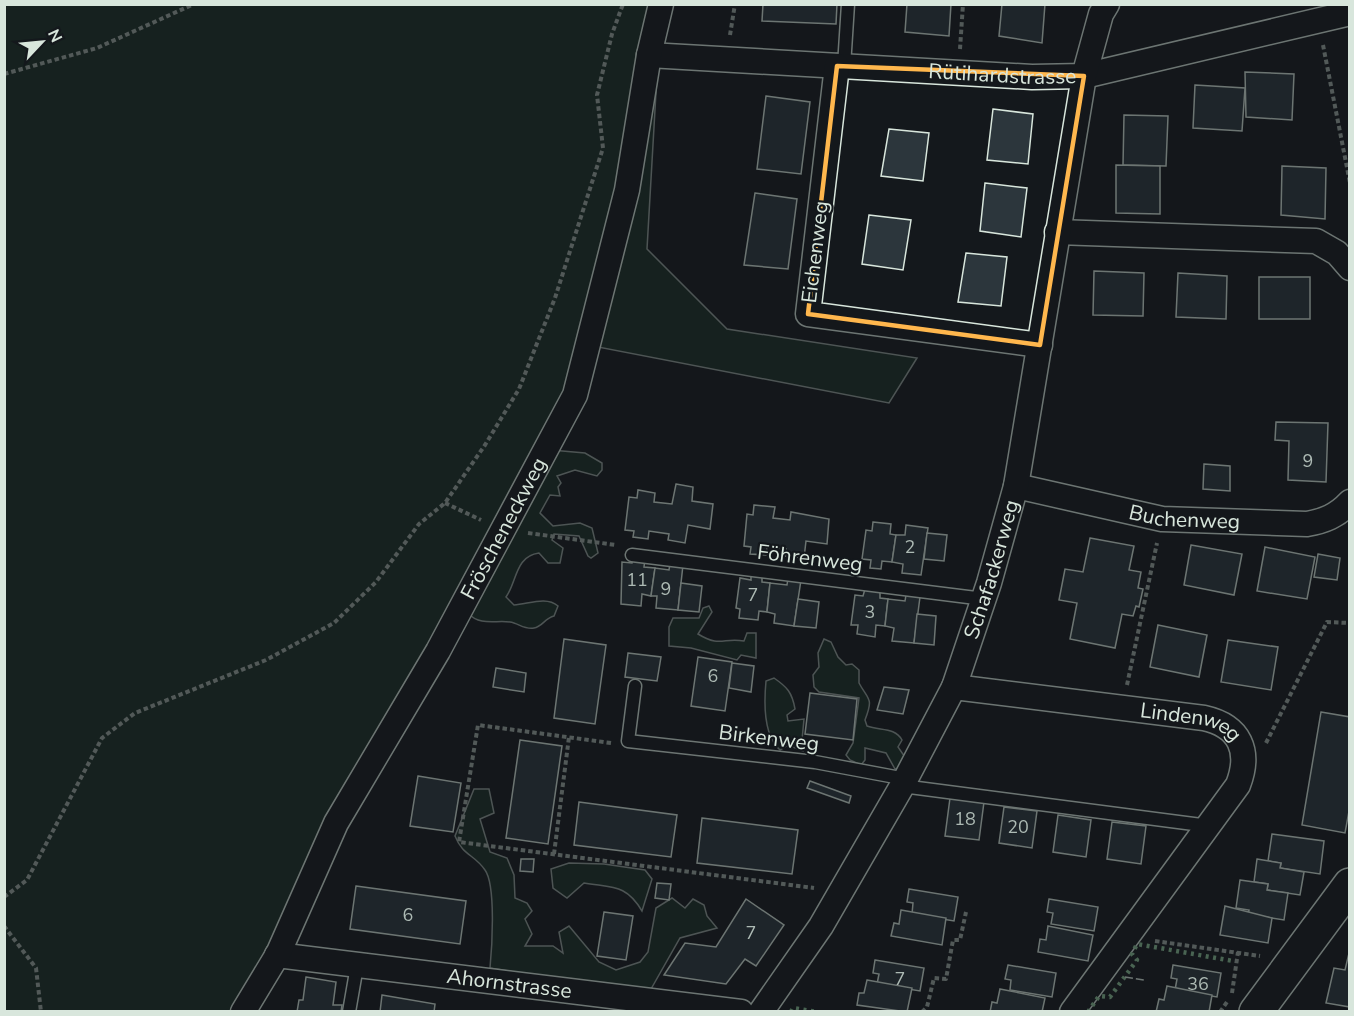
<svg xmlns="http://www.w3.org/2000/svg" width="1354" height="1016" font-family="'Nunito Sans',sans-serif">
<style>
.green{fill:#1a2d24;stroke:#939e99;stroke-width:1.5}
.building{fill:#2c363c;stroke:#d8e6dc;stroke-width:1.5}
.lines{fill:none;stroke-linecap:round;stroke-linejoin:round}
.lane-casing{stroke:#d8e6dc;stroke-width:15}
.street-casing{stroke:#d8e6dc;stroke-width:27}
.secondary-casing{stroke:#d8e6dc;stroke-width:36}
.path{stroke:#9da8a2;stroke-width:4;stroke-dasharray:4.5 3;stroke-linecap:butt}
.lane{stroke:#14181c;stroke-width:12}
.street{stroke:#14181c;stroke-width:24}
.secondary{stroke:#14181c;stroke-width:33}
.hedge{stroke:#8ac095;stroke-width:4.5;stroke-dasharray:3 4.5;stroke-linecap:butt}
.fence{stroke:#d8e6dc;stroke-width:1.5;stroke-dasharray:8 3;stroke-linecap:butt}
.marked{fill:none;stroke:#ffb74d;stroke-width:4.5;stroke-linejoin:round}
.labels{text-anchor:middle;stroke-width:4.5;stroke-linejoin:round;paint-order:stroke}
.number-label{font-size:18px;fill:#adbab4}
.street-label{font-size:21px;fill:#d8e6dc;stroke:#14181c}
</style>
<rect width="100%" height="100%" fill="#14181c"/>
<g class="green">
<polygon points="5,5 661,5 647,249 727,329 917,358 889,403 588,345 243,1011 5,1012"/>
<path d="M551,450L585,453L602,463V470L597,476L575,470L557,476L561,483L558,487L560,496L550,495L540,513L553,526L580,523L592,528L598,553L591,558L588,556L579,536L554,534L552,540L563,548L560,563H548L539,553C515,556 517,582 506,597L514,605C529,604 546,596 558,606L554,616C545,618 542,627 534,628C525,630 518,623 510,622C496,620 480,626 469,614Z"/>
<path d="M709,606L712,612L698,634C721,648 723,637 744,641L747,633H756V658L741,655L737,660L691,648L669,646V627L673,618H699L703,608Z"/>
<path d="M824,639L831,642L838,657L846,665L852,664L859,670V683C868,700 874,697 865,720L867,726C880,731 895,727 902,740L898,747L907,760L904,767L895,769L886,753L865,748V760L861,765L850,760L846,755L853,743L859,698L819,692L814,687L813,675L819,667L818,653Z"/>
<path d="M774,678C787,687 792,692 795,709L787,715L788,721L804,719L802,740L807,745L803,751L788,745L780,750C763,735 764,702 766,681Z"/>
<path d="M474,789H489L494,813L480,819L490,852L507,858L514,875L515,898L527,903L532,911L525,919L532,934L525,946H553L563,953L559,932L569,926L599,962L616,970L640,962L648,952L656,908L672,898L685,908L693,899L704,905L707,916L717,928L680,938L651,989L569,981L490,968C492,948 496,885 485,870C474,854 463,856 455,836Z"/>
<path d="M569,863L604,864L645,870L652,879L642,911C626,884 613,888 584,883L567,898L553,888L551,869Z"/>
</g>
<g class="building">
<polygon points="763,4 837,4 836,24 762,21"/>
<polygon points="907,4 951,4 949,36 905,32"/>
<polygon points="1002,4 1045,4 1042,43 999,36"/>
<polygon points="1245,72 1294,74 1292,120 1246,117"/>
<polygon points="1195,85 1245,88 1242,131 1193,128"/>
<polygon points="766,96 810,102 801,174 757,169"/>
<polygon points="993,109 1033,114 1028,164 987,160"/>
<polygon points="1124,115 1168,116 1166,166 1123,165"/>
<polygon points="889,129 929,133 923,181 881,176"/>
<polygon points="1116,165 1160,166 1160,214 1116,213"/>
<polygon points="1282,166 1326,168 1325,219 1281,215"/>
<polygon points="985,183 1027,188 1021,237 980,231"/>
<polygon points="755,193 797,199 788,269 744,265"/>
<polygon points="869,215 911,220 903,270 862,264"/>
<polygon points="966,253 1007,257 1001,306 958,302"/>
<polygon points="1094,271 1144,273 1143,316 1093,315"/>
<polygon points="1178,273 1227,276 1226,319 1176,317"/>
<rect x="1259" y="277" width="51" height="42"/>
<polygon points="1276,422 1328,423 1326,482 1288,480 1289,441 1275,440"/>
<polygon points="1204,464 1230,466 1230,491 1203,489"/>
<polygon points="676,484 693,487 692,501 713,504 710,529 688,525 685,543 668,540 669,534 649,531 648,539 633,537 634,531 625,530 629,497 637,498 638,490 655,493 654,502 672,504"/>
<polygon points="754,505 775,507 773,518 790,520 791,512 829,519 827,544 806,541 804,558 785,556 786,549 767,547 766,555 750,554 751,547 744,546 747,514 753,515"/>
<polygon points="873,522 891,524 890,534 896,535 892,562 882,561 881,569 870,568 871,560 862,559 866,530 872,531"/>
<polygon points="906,525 928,528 921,575 902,573 903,564 892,562 896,535 905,535"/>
<polygon points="927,533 947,535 944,561 924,559"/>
<polygon points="1090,538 1134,546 1129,570 1141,572 1138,588 1143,589 1139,607 1136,606 1133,616 1122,614 1115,648 1070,639 1077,603 1059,600 1065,569 1083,572"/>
<polygon points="1191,545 1242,554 1234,595 1184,585"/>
<polygon points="1265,547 1315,557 1307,599 1257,591"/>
<polygon points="1318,554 1340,558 1337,580 1314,577"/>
<polygon points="633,558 645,559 644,567 655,568 651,596 642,594 641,606 621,604 622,562 632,563"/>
<polygon points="670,563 683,565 678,610 656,608 657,596 651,596 655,568 669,570"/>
<polygon points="751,576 762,577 762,582 770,583 767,612 759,611 758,620 739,618 740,609 736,608 740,578 751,580"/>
<polygon points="788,578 801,580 794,626 774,623 775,614 767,612 770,583 787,585"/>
<polygon points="681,583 702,586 699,612 678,610"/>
<polygon points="865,589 880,591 880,598 888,599 885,626 876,625 875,637 857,634 858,625 851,625 855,595 863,596"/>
<polygon points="906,595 920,597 914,643 892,641 894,628 885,626 888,599 905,601"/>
<polygon points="798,599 819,602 816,628 794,626"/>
<polygon points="917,614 936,616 934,645 914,643"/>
<polygon points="1158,625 1207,635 1199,677 1150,667"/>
<polygon points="564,639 606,645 595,724 554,718"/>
<polygon points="1228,640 1278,647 1271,690 1221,682"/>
<polygon points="628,653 661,657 657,681 625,677"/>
<polygon points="698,657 732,662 725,711 691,706"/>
<polygon points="732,663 754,666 751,692 729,688"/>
<polygon points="496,668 526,673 524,692 493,687"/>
<polygon points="884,687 909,690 903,714 877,710"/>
<polygon points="810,693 857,699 853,740 805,734"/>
<polygon points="1321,712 1350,717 1350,806 1345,833 1302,825"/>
<polygon points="520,740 562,746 548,844 506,838"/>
<polygon points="418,776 461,783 453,832 410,826"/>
<polygon points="810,781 851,796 849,803 807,788"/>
<polygon points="950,798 984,802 979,840 945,836"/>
<polygon points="579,802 677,815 671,857 574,845"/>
<polygon points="1004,807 1037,811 1032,848 999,843"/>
<polygon points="1058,815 1091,820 1086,857 1053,852"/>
<polygon points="702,818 798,830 792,874 697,863"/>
<polygon points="1112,822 1146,826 1141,864 1107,859"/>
<polygon points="1272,834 1324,841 1320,874 1280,868 1281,863 1268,861"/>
<polygon points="521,859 534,859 533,872 520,871"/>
<polygon points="1257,859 1281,863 1280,868 1304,872 1300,895 1267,890 1268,884 1254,882"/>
<polygon points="1240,880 1268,884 1267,890 1288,893 1284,920 1248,914 1249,910 1236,908"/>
<polygon points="657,883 671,884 669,900 655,898"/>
<polygon points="356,886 466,901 460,944 350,929"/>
<polygon points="909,889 958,897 954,921 912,914 913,903 907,902"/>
<polygon points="746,899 784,925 756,966 745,959 726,984 664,975 685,943 716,947"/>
<polygon points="1049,899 1098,907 1094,931 1051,924 1053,913 1047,912"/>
<polygon points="1225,906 1272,918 1268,943 1220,935"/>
<polygon points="901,910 946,918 942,945 891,936 894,923 899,924"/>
<polygon points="604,912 633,916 626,960 597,956"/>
<polygon points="1048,926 1093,935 1088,961 1038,952 1040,939 1046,940"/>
<polygon points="1350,949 1350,1007 1326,1003 1334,968 1345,970"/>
<polygon points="875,960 924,968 920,991 877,984 879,974 873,973"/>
<polygon points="1008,965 1056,973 1052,997 1010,990 1011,980 1005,979"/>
<polygon points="1173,965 1221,973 1217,997 1175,990 1177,979 1171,978"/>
<polygon points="306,977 336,982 333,1005 342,1005 341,1012 297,1012 299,1000 303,1000"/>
<polygon points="867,980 912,988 907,1012 857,1005 859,993 864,993"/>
<polygon points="1167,986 1212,995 1209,1012 1156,1012 1159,999 1164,1000"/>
<polygon points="1000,989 1045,998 1042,1012 990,1012 992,1002 997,1003"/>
<polygon points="382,995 435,1004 434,1012 380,1012"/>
</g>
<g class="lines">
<g class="lane-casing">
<g id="lane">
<polyline points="844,66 848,4"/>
<polyline points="632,555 984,599"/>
<polyline points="635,686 628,741 815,762 906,779"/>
<polyline points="902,786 1209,826"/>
<polyline points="349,1012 357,966"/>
</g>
</g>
<g class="street-casing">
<g id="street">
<path id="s1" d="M649,55L1032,77L1084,76L1350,13"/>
<polyline points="837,66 808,314 1040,345"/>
<polyline points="1057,232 1316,241 1337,253 1350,268"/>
<path id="s2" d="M1016,486L1162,519L1307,524C1324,521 1337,516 1350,502"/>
<path id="s3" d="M954,687L1204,718C1240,726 1251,751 1238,785L1072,1012"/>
<path id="s4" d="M277,955L741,1012"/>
<path id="s5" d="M243,1012L278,954L336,823L438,651L575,395L627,190L649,55L661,4"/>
<path id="s6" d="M761,1012L821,926L902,786L954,687L989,583L1016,486L1084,76L1101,14L1107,4"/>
</g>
</g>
<g class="secondary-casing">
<polyline id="secondary" points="1256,1012 1350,885"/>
</g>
<g class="path">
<polyline points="730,35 735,4"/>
<polyline points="1323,45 1350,183"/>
<polyline points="960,49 963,4"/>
<polyline points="4,74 97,48 194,4"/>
<polyline points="445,503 481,520"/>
<polyline points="528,533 616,545"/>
<polyline points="1127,685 1157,543"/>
<polyline points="611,743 478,725 459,842 814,888"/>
<polyline points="1266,743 1327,622 1350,623"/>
<polyline points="554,854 569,737"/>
<polyline points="4,897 27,880 102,738 135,713 266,660 334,623 376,582 419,524 445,503 485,445 519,389 555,298 603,148 597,95 612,34 623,4"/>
<polyline points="4,926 36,968 41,1012"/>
<polyline points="1155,941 1260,956"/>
<polyline points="1232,993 1238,952"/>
<polyline points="922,1012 927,1007 934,978 946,979 953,940 960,940 966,912"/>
<polyline points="1220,1012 1227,1002"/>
</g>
<use href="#lane" class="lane"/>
<use href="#street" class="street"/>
<use href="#secondary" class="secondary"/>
<g class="hedge">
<polyline points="791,1012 793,1008 817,1012"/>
<polyline points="1088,1012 1099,996 1110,997 1137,960 1132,954 1137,944 1233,961"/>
</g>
<polyline class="fence" points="1125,977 1144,980"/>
</g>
<path d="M0 0H1354V1016H0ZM837,66L1084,76L1040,345L808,314Z" fill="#14181c" fill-opacity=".55" fill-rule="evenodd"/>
<path class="marked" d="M837,66L1084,76L1040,345L808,314Z"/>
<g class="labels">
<g class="number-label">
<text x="1308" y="467">9</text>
<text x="910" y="553">2</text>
<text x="637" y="586">11</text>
<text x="666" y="595">9</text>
<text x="753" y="601">7</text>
<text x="870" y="618">3</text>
<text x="713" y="682">6</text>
<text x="965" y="825">18</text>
<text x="1018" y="833">20</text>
<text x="408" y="921">6</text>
<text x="751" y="939">7</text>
<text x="900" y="985">7</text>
<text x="1198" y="990">36</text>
</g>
<g class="street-label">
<text dy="7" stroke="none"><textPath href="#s1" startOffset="354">Rütihardstrasse</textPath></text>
<text transform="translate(815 252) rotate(-83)" y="7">Eichenweg</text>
<text dy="7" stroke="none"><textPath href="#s2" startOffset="172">Buchenweg</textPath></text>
<text dy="7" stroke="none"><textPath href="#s5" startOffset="550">Fröscheneckweg</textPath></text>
<text transform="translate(810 558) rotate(7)" y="7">Föhrenweg</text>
<text dy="7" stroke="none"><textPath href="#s6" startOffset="502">Schafackerweg</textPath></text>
<text dy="7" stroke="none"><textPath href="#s3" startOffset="240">Lindenweg</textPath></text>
<text transform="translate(769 738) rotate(7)" y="7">Birkenweg</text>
<text dy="7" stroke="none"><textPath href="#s4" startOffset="234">Ahornstrasse</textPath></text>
</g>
</g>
<rect width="1354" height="1016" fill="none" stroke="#d8e6dc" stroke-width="12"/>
<g transform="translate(42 42) rotate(64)" stroke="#14181c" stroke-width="4.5" paint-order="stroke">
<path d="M0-4.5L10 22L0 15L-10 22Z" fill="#d8e6dc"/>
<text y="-9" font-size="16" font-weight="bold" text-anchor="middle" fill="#d8e6dc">N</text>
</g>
</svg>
